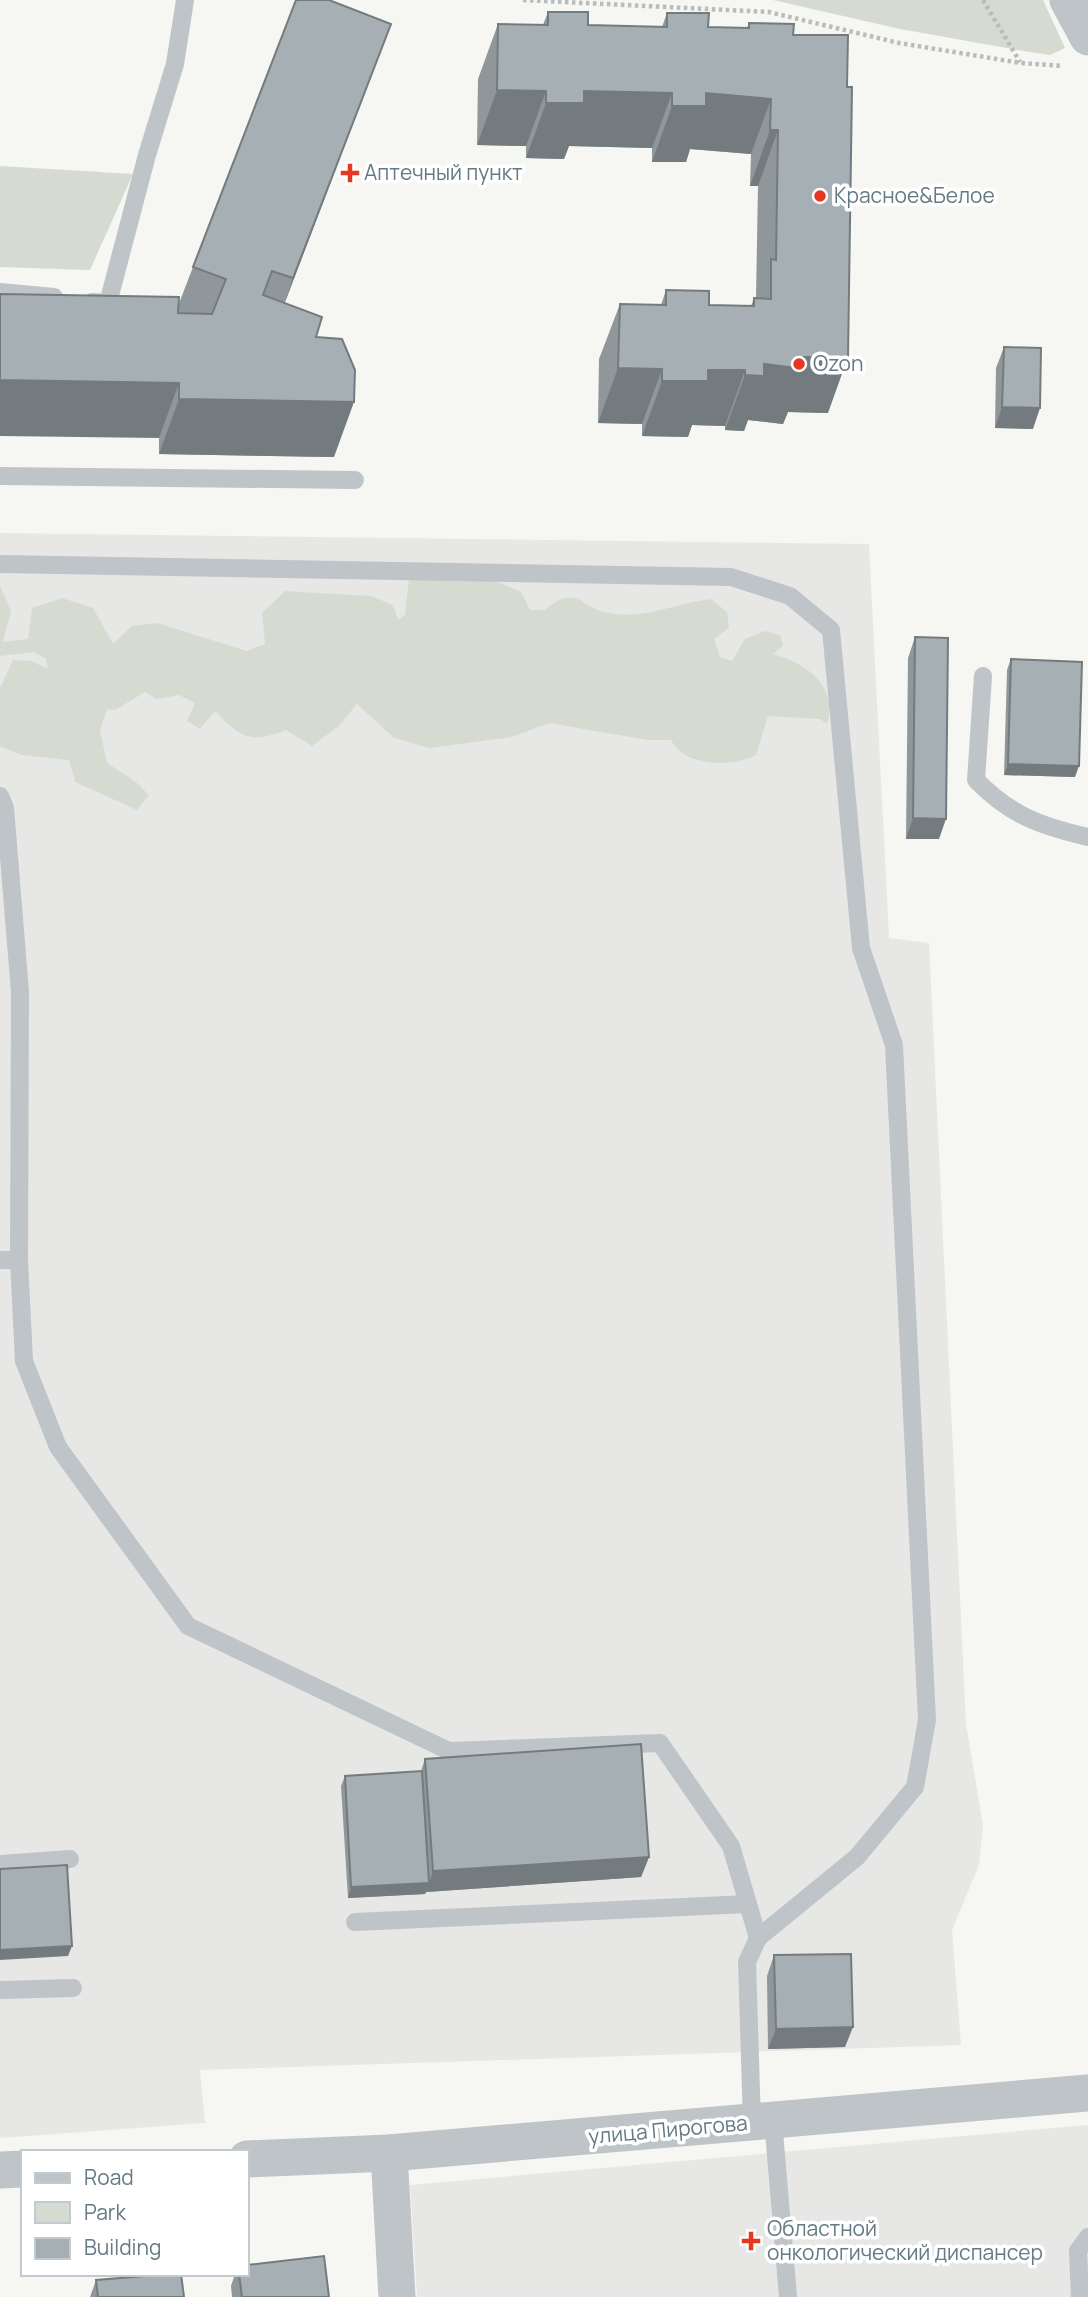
<svg xmlns="http://www.w3.org/2000/svg" width="1088" height="2297" font-family="Manrope,sans-serif">
<style>
.built{fill:#e7e7e6}
.green{fill:#d6dbd1}
.lines{fill:none;stroke-linecap:round;stroke-linejoin:round}
.path{stroke:#b8bcbe;stroke-width:4.5;stroke-dasharray:3.5 3.5;stroke-linecap:butt}
.service{stroke:#bec4c7;stroke-width:18}
.minor{stroke:#bec4c7;stroke-width:37}
.wall{fill:#8f979b}
.shaded-wall{fill:#747b7e}
.building{fill:#a6b0b4;stroke:#747b7e;stroke-width:2}
.poi-dot{fill:#e83720;stroke:#fff;stroke-width:2.5}
.labels{text-anchor:middle;stroke-width:7;stroke-linejoin:round;paint-order:stroke}
.poi-label{font-size:21px;fill:#647a84;stroke:#fff;text-anchor:start}
.street-label{font-size:21px;fill:#647a84;stroke:#fff}
</style>
<rect width="100%" height="100%" fill="#f6f6f2"/>
<g class="built">
<polygon points="0,533 869,544 889,938 929,943 966,1724 983,1825 979,1865 952,1930 961,2045 200,2070 205,2123 0,2138"/>
<polygon points="1088,2125 1088,2297 417,2297 410,2185"/>
</g>
<g class="green">
<polygon points="773,0 1043,0 1065,48 1050,55 1024,51 900,29"/>
<polygon points="0,166 133,174 90,270 0,267"/>
<path d="M409,579H491L521,592L530,610H545C577,582 581,609 609,613C644,620 676,603 711,599L727,612L729,628L714,639L720,657L732,661L745,639L765,631L780,635L783,646L773,654C807,664 838,685 827,724L820,719L768,716L756,755C731,768 685,767 671,740H648L549,723L512,737L429,748L394,738L357,704L339,726L312,746L286,730C250,744 241,738 215,711L200,729L187,721L195,703L179,695L157,699L145,692L115,710L107,709L100,730L107,763L136,782L149,795L137,810L75,782L69,760L22,755L0,746V688L13,660L31,661L48,669L46,659L34,652L0,656V586L11,611L3,642L28,639L32,608L62,598L93,608L113,644L132,626L157,623L247,651L265,644L262,613L285,591L371,596L393,605L398,620L405,615Z"/>
</g>
<g class="lines">
<g class="path">
<polyline points="523,0 769,12 899,43 1021,63 1062,66"/>
<polyline points="983,0 1020,62"/>
</g>
<g class="service">
<polyline points="0,292 54,297"/>
<polyline points="92,302 108,303 147,155 175,64 185,0"/>
<polyline points="0,476 355,480"/>
<polyline points="0,564 731,577 790,596 831,630 861,948 894,1045 927,1720 915,1787 857,1857 758,1938 747,1962 752,2123"/>
<path d="M983,676L976,780C1010,815 1040,826 1088,837"/>
<polyline points="0,796 5,808 20,992 19,1260 24,1361 58,1447 188,1626 449,1751 660,1743 731,1846 758,1938"/>
<polyline points="0,1260 19,1260"/>
<polyline points="0,1864 70,1859"/>
<polyline points="355,1922 748,1904"/>
<polyline points="0,1990 73,1988"/>
<polyline points="773,2120 788,2297"/>
<polyline points="1080,2297 1078,2251 1088,2237"/>
</g>
<g class="minor">
<polyline points="1068,0 1088,37"/>
<polyline points="389,2153 397,2297"/>
<polyline points="247,2159 389,2153 1088,2093"/>
<polyline points="0,2170 23,2169"/>
</g>
</g>
<g class="wall">
<polygon points="548,12 588,25 662,27 667,13 708,27 747,28 749,23 793,35 828,413 788,412 783,424 748,420 744,431 725,430 725,426 692,425 688,437 642,436 642,424 598,423 599,359 620,304 661,305 666,290 709,305 751,306 754,298 756,298 758,186 750,186 751,154 690,149 686,162 652,162 652,148 569,146 564,159 526,158 526,146 477,145 478,79 498,24 543,25"/>
<polygon points="391,24 284,303 316,337 334,457 159,454 159,438 178,306 193,267"/>
<polygon points="1004,347 1033,429 995,428 996,368"/>
<polygon points="915,637 939,839 906,839 908,658"/>
<polygon points="1011,659 1075,777 1004,775 1007,670"/>
<polygon points="425,1759 649,1857 641,1877 426,1892 425,1894 348,1898 341,1786 345,1776 421,1771"/>
<polygon points="774,1955 845,2047 768,2049 767,1976"/>
<polygon points="235,2274 247,2274 329,2297 232,2297 231,2286"/>
<polygon points="96,2280 184,2297 90,2297"/>
</g>
<g class="shaded-wall">
<polygon points="391,24 370,79 273,334 293,278"/>
<polygon points="497,90 546,91 526,146 477,145"/>
<polygon points="584,91 672,93 652,148 569,146 564,159 526,158 546,103"/>
<polygon points="706,93 771,99 751,154 690,149 686,162 652,162 672,106"/>
<polygon points="770,130 778,130 758,186 750,186"/>
<polygon points="804,357 848,357 828,413 788,412 783,424 748,420 744,431 725,430 745,375 764,364"/>
<polygon points="618,368 662,369 642,424 598,423"/>
<polygon points="708,370 745,370 725,426 692,425 688,437 642,436 662,381"/>
<polygon points="0,380 179,383 159,438 0,436"/>
<polygon points="179,399 354,402 334,457 159,454"/>
<polygon points="1002,407 1040,408 1033,429 995,428"/>
<polygon points="1008,764 1079,766 1075,777 1004,775"/>
<polygon points="913,818 946,819 939,839 906,839"/>
<polygon points="649,1857 641,1877 426,1892 425,1894 348,1898 351,1887 429,1883 433,1871"/>
<polygon points="72,1946 68,1956 0,1960 0,1950"/>
<polygon points="853,2027 845,2047 768,2049 776,2029"/>
</g>
<g class="building">
<polygon points="296,0 329,0 391,24 293,278 272,271 263,295 322,317 316,337 342,339 355,370 354,402 179,399 179,383 0,380 0,294 179,297 178,313 212,314 226,279 193,267"/>
<polygon points="548,12 588,12 588,25 667,27 667,13 709,13 708,27 749,28 749,23 794,24 793,35 848,35 847,87 852,87 848,357 804,357 804,369 764,364 764,376 745,375 745,370 708,370 708,381 662,381 662,369 618,368 620,304 666,305 666,290 709,291 709,305 754,306 754,298 771,299 771,259 776,260 778,130 770,130 771,99 706,93 706,106 672,106 672,93 584,91 584,103 546,103 546,91 497,90 498,24 548,25"/>
<polygon points="1004,347 1041,348 1040,408 1002,407"/>
<polygon points="915,637 948,638 946,819 913,818"/>
<polygon points="1011,659 1082,662 1079,766 1008,764"/>
<polygon points="641,1744 649,1857 433,1871 425,1759"/>
<polygon points="422,1771 429,1883 351,1887 345,1776"/>
<polygon points="67,1865 72,1946 0,1950 0,1869"/>
<polygon points="851,1954 853,2027 776,2029 774,1955"/>
<polygon points="324,2256 329,2297 242,2297 239,2274 247,2274 247,2265"/>
<polygon points="170,2274 181,2274 184,2297 98,2297 96,2280"/>
</g>
<g class="poi-dot">
<path d="M346.5 162.5h7v7h7v7h-7v7h-7v-7h-7v-7h7z"/>
<circle cx="820" cy="196" r="7"/>
<circle cx="799" cy="364" r="7"/>
<path d="M747.5 2230.5h7v7h7v7h-7v7h-7v-7h-7v-7h7z"/>
</g>
<g class="labels">
<g class="poi-label">
<text x="364" y="180">Аптечный пункт</text>
<text x="834" y="203">Красное&amp;Белое</text>
<text x="813" y="371">Ozon</text>
<text x="767" y="2236">Областной<tspan x="767" dy="24">онкологический диспансер</tspan></text>
</g>
<g class="street-label">
<text transform="translate(668 2130) rotate(-5)" y="7">улица Пирогова</text>
</g>
</g>
<rect x="21" y="2150" width="228" height="126" fill="#ffffff" stroke="#c1cace" stroke-width="2"/>
<rect x="35" y="2173" width="35" height="10" fill="#bec4c7" stroke="#c1cace" stroke-width="2"/>
<text x="84" y="2185" font-size="21" fill="#647a84">Road</text>
<rect x="35" y="2202" width="35" height="21" fill="#d6dbd1" stroke="#c1cace" stroke-width="2"/>
<text x="84" y="2220" font-size="21" fill="#647a84">Park</text>
<rect x="35" y="2238" width="35" height="21" fill="#a6b0b4" stroke="#c1cace" stroke-width="2"/>
<text x="84" y="2255" font-size="21" fill="#647a84">Building</text>
</svg>
